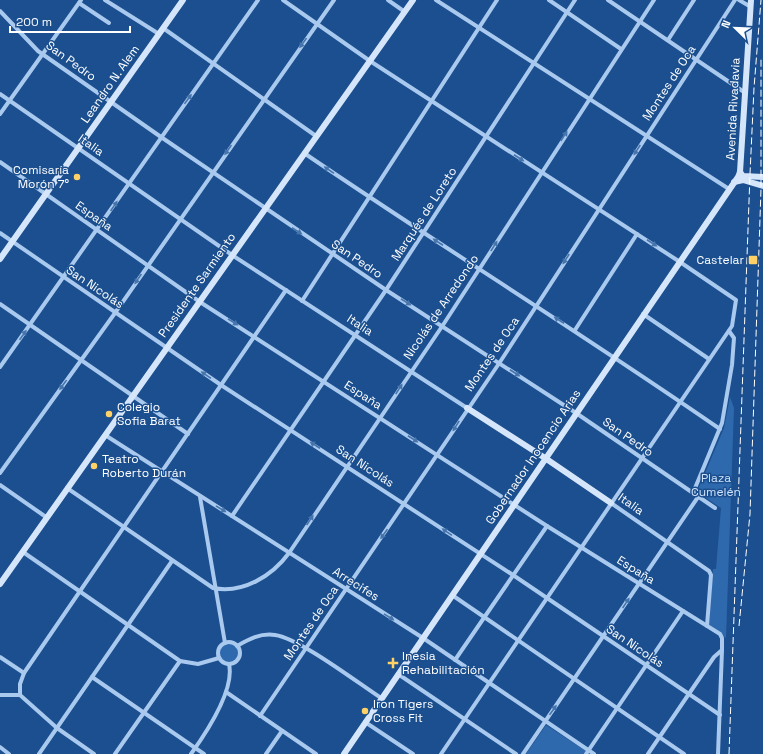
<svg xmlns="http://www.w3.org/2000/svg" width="763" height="754" font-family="'Space Grotesk',sans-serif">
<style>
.green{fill:#2e69ad}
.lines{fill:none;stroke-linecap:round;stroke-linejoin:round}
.street{stroke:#a9c9ee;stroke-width:4}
.secondary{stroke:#d6e6fa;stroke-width:6}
.rail{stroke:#fff;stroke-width:1;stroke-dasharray:7 3;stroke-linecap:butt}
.oneway{fill:#4674ac}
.poi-dot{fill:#ffd166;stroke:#1b4f8f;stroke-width:1.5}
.labels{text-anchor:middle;stroke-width:3;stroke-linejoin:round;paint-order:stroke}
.street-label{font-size:12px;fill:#fff;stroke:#1b4f8f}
.poi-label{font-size:12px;fill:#fff;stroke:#1b4f8f;text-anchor:start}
.park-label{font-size:12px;fill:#cfe3fa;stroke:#1b4f8f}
</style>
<rect width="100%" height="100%" fill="#1b4f8f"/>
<g class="green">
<polygon points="730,397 734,408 726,638 709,625 713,569 716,569 721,508 697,492 724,428"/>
<circle cx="229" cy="653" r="10"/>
<polygon points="546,725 586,751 584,754 526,754"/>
</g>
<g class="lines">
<g class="street">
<polyline points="105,0 159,34"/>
<polyline points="283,0 370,61 680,262 736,300 732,326 441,754"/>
<polyline points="388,0 405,12"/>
<polyline points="436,0 729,189"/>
<polyline points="549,0 621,49"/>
<polyline points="608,0 744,92"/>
<polyline points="739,0 751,7"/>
<polyline points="79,3 109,23"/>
<polyline points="0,11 38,51 161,137 386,290 576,413 715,508"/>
<polyline points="163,28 316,136"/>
<polyline points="668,40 694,0"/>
<polyline points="0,94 232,255 467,408"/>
<polyline points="0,114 81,0"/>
<path d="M304,153C442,247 583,334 720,429"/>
<polyline points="0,162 200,302 547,526 720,634 722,638 722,650 718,754"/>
<polyline points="0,233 221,385 513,575 720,715"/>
<polyline points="302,301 497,0"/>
<polyline points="0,304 188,434"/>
<polyline points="643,314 709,359"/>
<polyline points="575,330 637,234"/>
<polyline points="0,367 258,0"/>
<polyline points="105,435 423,638 594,754"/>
<polyline points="0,473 115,313 334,0"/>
<polyline points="0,485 46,517"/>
<path d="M67,488L213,588C243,594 272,576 289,553L443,325L654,0"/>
<polyline points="693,493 722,423 732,365 734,338 729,331"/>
<polyline points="200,497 225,643"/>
<polyline points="611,503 709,571 711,575 707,626"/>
<polyline points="232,516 386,290 575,0"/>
<polyline points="23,552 180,661 198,664 219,658"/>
<polyline points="452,595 684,754"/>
<circle cx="229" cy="653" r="11"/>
<path d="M237,646C249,639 260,633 275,635C299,638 358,683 381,698"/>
<polyline points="0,657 24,673"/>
<polyline points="455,660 547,526"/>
<polyline points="398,674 516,754"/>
<polyline points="92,677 204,754"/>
<polyline points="226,692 316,754"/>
<polyline points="0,695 20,695"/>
<polyline points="20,695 20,684 24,673 286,290"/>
<polyline points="20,695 57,728 94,754"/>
<polyline points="260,716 500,362 735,0"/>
<polyline points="365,722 413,754"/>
<polyline points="0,747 9,754"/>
<polyline points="39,754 172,561"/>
<polyline points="115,754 180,661"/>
<path d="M191,754C206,733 235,690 229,664"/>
<polyline points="266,754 282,731"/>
<polyline points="523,754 698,497"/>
<polyline points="586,754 683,611"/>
<polyline points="648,754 714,657 722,650"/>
</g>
<g class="secondary">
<polyline points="740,172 743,176 763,177"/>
<polyline points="734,182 743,180 763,186"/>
<polyline points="0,259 183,0"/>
<polyline points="467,408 545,458 611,503"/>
<polyline points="0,584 413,0"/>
<polyline points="344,754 738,177 740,172 751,0"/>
</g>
<g class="rail">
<polyline points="739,626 750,514 761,189 761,59"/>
<polyline points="729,754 750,174 754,88 761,0"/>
</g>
</g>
<defs><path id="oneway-solid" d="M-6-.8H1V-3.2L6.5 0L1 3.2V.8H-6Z"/></defs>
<g class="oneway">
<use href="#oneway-solid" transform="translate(303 43) rotate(126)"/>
<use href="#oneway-solid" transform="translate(188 99) rotate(-54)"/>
<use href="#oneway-solid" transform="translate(564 136) rotate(-57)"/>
<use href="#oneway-solid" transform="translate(228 150) rotate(125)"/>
<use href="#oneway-solid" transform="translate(637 150) rotate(123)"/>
<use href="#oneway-solid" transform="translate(519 158) rotate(33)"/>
<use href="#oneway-solid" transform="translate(329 170) rotate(-146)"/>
<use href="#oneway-solid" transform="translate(114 206) rotate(-56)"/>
<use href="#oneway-solid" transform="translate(297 231) rotate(33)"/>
<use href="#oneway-solid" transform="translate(438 242) rotate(-147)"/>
<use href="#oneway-solid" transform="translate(652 243) rotate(33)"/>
<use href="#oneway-solid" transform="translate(494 246) rotate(-58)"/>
<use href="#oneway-solid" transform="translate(566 259) rotate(123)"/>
<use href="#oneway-solid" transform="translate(138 279) rotate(124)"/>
<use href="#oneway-solid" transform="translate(406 302) rotate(32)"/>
<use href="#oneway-solid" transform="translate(559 320) rotate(-147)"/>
<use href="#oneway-solid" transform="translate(233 322) rotate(32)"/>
<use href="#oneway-solid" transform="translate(23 335) rotate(-55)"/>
<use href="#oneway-solid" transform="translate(515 373) rotate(33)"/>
<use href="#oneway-solid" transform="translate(206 375) rotate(-146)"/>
<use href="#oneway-solid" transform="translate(63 385) rotate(126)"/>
<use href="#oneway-solid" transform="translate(399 389) rotate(-57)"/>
<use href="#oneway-solid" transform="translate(456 426) rotate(122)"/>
<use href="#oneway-solid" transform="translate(413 439) rotate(33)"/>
<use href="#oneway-solid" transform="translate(315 445) rotate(-147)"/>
<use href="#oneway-solid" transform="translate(221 509) rotate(31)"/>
<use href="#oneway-solid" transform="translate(310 520) rotate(-56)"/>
<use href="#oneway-solid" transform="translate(447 532) rotate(-146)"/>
<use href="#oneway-solid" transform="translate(384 534) rotate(125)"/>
<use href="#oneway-solid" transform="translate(626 603) rotate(-56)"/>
<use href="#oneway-solid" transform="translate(389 617) rotate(32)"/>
<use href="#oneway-solid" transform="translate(553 710) rotate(-55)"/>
</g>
<g class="poi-dot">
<circle cx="77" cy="177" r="4"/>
<rect x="748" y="255" width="10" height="10" rx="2"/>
<circle cx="109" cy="414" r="4"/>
<circle cx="94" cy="466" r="4"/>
<path d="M391 657h4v4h4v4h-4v4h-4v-4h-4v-4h4z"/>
<circle cx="365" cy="711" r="4"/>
</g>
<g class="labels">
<g class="street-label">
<text transform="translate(71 61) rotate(36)" y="4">San Pedro</text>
<text transform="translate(669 83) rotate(-57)" y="4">Montes de Oca</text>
<text transform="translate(110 84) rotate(-55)" y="4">Leandro N. Alem</text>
<text transform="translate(733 109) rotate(-87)" y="4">Avenida Rivadavia</text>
<text transform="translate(91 145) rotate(35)" y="4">Italia</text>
<text transform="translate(424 214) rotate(-57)" y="4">Marqués de Loreto</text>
<text transform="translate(94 216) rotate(35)" y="4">España</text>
<text transform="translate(357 259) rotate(34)" y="4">San Pedro</text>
<text transform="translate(197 285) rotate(-55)" y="4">Presidente Sarmiento</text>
<text transform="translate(95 287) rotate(34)" y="4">San Nicolás</text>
<text transform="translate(441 307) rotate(-56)" y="4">Nicolás de Arredondo</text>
<text transform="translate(360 325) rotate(33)" y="4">Italia</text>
<text transform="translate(492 354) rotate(-56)" y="4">Montes de Oca</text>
<text transform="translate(363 395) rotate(33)" y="4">España</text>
<text transform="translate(628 437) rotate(35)" y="4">San Pedro</text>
<text transform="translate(533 457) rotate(-56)" y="4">Gobernador Inocencio Arias</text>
<text transform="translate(365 466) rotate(33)" y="4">San Nicolás</text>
<text transform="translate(631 504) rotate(35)" y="4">Italia</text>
<text transform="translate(636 570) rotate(32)" y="4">España</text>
<text transform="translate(356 584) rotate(32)" y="4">Arrecifes</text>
<text transform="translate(311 623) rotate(-56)" y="4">Montes de Oca</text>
<text transform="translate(635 646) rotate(34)" y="4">San Nicolás</text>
</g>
<g class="poi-label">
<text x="69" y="174" text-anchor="end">Comisaría<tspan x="69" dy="14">Morón 7°</tspan></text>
<text x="744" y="264" text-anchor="end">Castelar</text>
<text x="117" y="411">Colegio<tspan x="117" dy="14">Sofia Barat</tspan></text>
<text x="102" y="463">Teatro<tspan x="102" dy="14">Roberto Durán</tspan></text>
<text x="402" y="660">Inesia<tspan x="402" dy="14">Rehabilitación</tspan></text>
<text x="373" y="708">Iron Tigers<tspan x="373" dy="14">Cross Fit</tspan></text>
</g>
<g class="park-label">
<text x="716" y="482">Plaza<tspan x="716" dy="14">Cumelén</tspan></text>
</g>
</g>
<g transform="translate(735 28) rotate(293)" stroke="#1b4f8f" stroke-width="3" paint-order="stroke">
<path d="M0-3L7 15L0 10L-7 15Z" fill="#ffffff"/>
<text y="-6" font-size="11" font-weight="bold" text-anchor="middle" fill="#ffffff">N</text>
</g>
<path d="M10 26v6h120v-6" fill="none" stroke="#ffffff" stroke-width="2"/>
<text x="16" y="26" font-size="12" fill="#ffffff" stroke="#1b4f8f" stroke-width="3" paint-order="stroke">200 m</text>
</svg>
